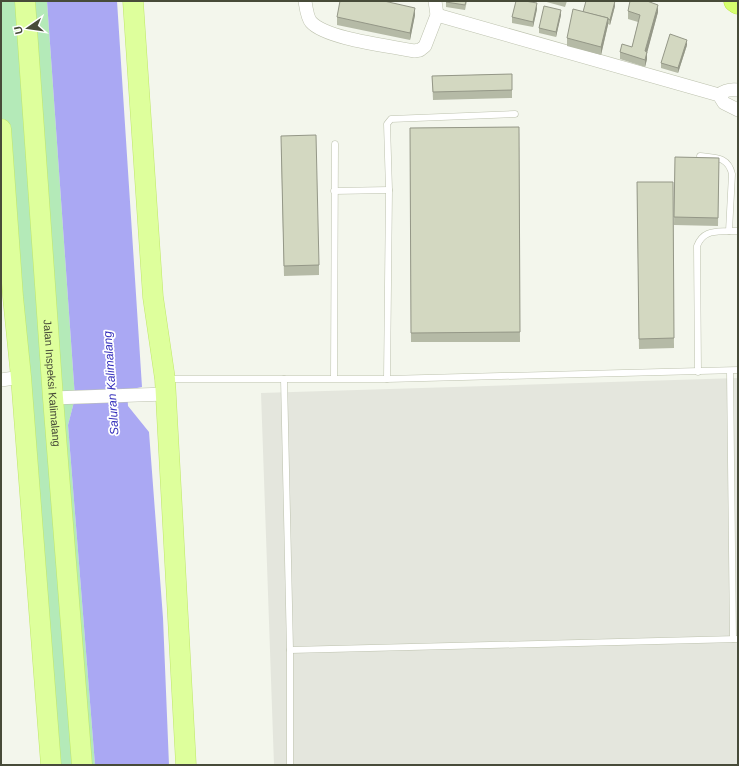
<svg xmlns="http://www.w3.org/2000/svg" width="739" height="766" font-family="Arial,sans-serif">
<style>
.industrial{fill:#e4e6dd}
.green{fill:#b4eab8}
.water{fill:#aaa8f3}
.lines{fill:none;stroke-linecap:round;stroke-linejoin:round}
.service-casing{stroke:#bdc2ae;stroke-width:7}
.minor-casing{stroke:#bdc2ae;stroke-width:14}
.primary-casing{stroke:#bfe769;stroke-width:21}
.motorway-casing{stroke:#b8e13a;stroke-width:23}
.service{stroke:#fff;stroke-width:6}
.minor{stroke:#fff;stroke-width:13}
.primary{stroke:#deff9c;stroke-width:20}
.motorway{stroke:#d6ff6e;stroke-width:22}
.wall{fill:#b5baa6}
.shaded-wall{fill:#949787}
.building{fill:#d3d8c1;stroke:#949787}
.labels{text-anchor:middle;stroke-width:3.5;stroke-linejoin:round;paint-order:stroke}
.street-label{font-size:11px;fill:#474b39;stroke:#fff}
.water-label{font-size:12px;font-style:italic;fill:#332ebb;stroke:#fff}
</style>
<rect width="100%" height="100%" fill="#f3f6ec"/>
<polygon class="industrial" points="738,378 738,765 274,765 261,393"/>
<polygon class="green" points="1,1 47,1 75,398 68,425 95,765 51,765 1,118"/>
<polygon class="water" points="47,1 117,1 142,387 127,390 128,406 149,432 163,618 169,765 95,765 68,425 75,398"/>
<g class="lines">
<g class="service-casing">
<g id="service">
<polyline points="334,191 389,190"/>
<polyline points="729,231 738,231"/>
<polyline points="730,371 733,639"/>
<path d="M698,372L697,246C703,230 715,232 729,231L732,174C728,156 715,158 700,156"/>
<polyline points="334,378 335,144"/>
<polyline points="168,379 387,379 738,370"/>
<polyline points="284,379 290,650 290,765"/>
<polyline points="387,379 389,190 387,124 391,119 515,114"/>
<polyline points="290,650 738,639"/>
</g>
</g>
<g class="minor-casing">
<g id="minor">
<path d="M305,1C306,7 307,17 311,22C326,39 391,46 414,51L420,50L425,46L437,15L435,1"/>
<polyline points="437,15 719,95 724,103 738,110"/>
<path d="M719,95C725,90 730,89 738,90"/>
<polyline points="1,380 21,377"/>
<polyline points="53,398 166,394"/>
</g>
</g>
<g class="primary-casing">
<g id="primary">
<path id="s1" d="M25,1L53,398L82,765"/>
<polyline points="133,1 153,297 165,379 186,765"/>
<polyline points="1,129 13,297 21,377 51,765"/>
</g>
</g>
<g class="motorway-casing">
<polyline id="motorway" points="735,1 738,3"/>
</g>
<use href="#service" class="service"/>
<use href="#minor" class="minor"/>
<use href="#primary" class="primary"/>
<use href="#motorway" class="motorway"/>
</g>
<g class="wall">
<polygon points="446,1 467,1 465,10 446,7"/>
<polygon points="543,1 567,1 565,7"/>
<polygon points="615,6 610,25 608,24 601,55 567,46 567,38 583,12"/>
<polygon points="537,9 533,27 512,23 512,17"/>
<polygon points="628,11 658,12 647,52 647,59 645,67 620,59 620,52 632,47 638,22 628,19"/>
<polygon points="415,15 410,40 337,25 337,17"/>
<polygon points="561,15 556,37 539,33 539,28"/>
<polygon points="687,45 678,73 661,68 661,63"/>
<polygon points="512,74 512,98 433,100 432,76"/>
<polygon points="519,127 520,342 411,342 410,128"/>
<polygon points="281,146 319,265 319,275 284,276"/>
<polygon points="675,157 719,158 718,226 674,225"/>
<polygon points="637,182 673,182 674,348 639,349"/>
</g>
<g class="shaded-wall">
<polygon points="615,1 615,6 610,25 610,20"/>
<polygon points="537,3 537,9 533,27 533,22"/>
<polygon points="658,5 658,12 646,57 647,52 647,59 645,67 645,51"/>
<polygon points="415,8 415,15 410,40 410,33"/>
<polygon points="561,10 561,15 556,37 556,32"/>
<polygon points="608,18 608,25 601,55 601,47"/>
<polygon points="687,40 687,45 678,73 678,68"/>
</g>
<g class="building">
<polygon points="340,1 384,1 415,8 410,33 337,17"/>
<polygon points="446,1 466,1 465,5 446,2"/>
<polygon points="516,1 525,1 537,3 533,22 512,17"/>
<polygon points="586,1 615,1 610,20 608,19 608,18 583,12"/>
<polygon points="630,1 647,1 658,5 645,51 647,52 645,60 620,52 622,44 632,47 640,15 628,11"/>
<polygon points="544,6 561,10 556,32 539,28"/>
<polygon points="573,9 608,18 601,47 567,38"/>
<polygon points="670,34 687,40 678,68 661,63"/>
<polygon points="512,74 512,90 433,92 432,76"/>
<polygon points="519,127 520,332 411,333 410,128"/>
<polygon points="316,135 319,265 284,266 281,136"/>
<polygon points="675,157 719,158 718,218 674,217"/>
<polygon points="637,182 673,182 674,338 639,339"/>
</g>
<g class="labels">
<g class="street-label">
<text dy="4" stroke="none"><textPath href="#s1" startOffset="383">Jalan Inspeksi Kalimalang</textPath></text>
</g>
<g class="water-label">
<text transform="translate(111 383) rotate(-94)" y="4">Saluran Kalimalang</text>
</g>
</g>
<rect width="739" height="766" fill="none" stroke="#474b39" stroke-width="4"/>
<g transform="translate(28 28) rotate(257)" stroke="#ffffff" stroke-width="3" paint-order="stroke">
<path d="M0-3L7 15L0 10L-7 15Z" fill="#474b39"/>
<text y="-6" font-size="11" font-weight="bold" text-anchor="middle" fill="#474b39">U</text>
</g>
</svg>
